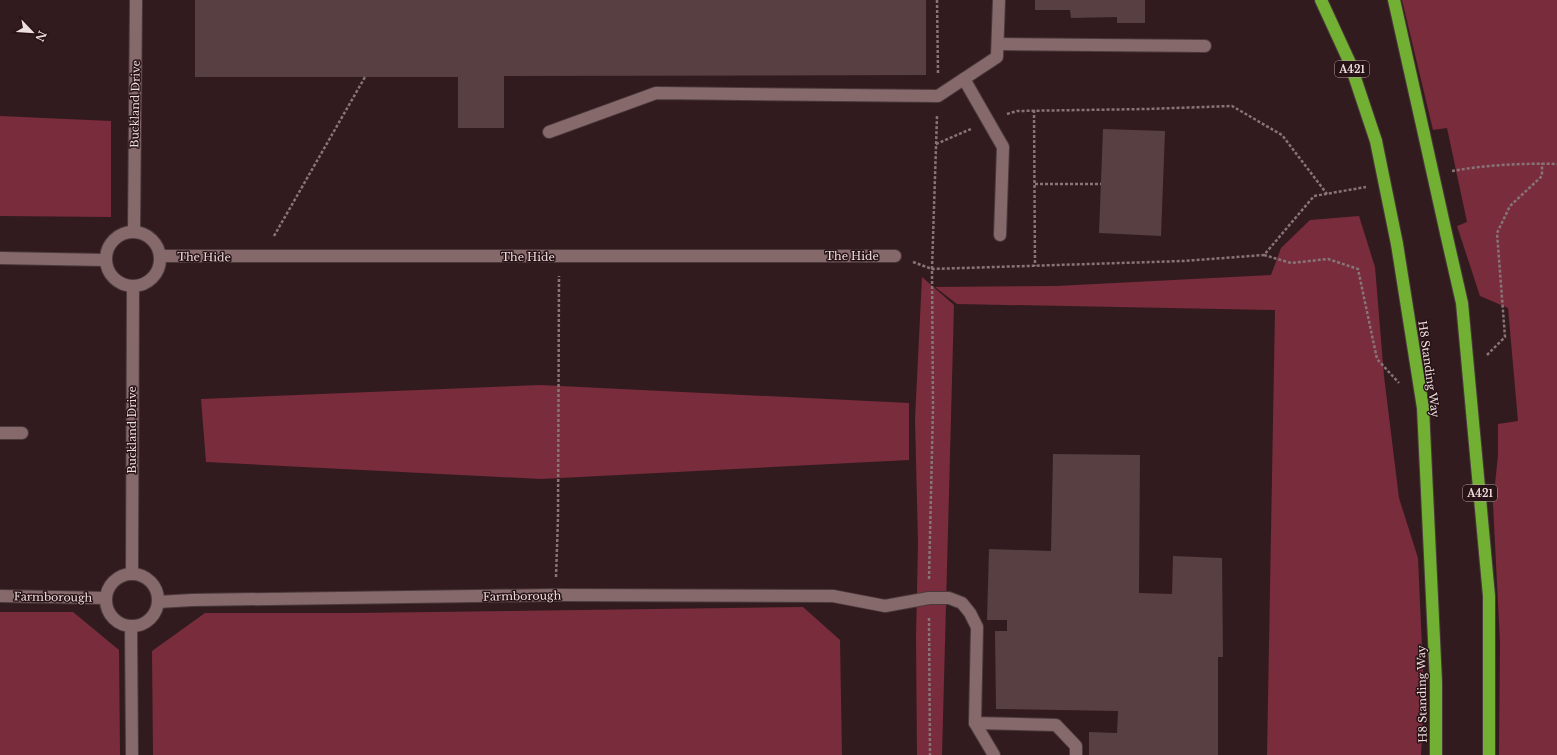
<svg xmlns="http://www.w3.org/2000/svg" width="1557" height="755" font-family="'Libre Baskerville',serif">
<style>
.green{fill:#792c3b}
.building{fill:#583f41}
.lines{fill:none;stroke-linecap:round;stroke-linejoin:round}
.minor-casing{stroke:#4b393c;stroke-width:14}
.highway-casing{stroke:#4b393c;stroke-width:14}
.path{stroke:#877476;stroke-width:2.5;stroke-dasharray:3 2;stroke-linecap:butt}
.minor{stroke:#85696b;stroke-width:12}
.highway{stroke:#71b033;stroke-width:12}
.highway-bridge-casing{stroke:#4b393c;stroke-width:14;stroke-linecap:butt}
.highway-bridge{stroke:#71b033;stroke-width:12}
.labels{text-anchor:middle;stroke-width:3;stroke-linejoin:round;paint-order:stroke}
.shield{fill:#271215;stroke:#b2a1a2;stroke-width:1}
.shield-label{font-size:10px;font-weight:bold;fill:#eededf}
.street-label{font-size:11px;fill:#eededf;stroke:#271215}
</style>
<rect width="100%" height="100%" fill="#321b1e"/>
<g class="green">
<polygon points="1402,0 1557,0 1557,755 1499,755 1500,643 1493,504 1498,455 1498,424 1518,421 1508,308 1480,296 1457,226 1467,222 1447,128 1433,130"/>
<polygon points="0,116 111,121 111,217 0,216"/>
<polygon points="1359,216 1375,267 1384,376 1399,498 1418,558 1424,692 1421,755 1267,755 1275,310 957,304 935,287 1056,286 1271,275 1281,248 1310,220"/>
<polygon points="922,277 954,305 942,755 917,755 916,637 918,543 915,419"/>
<polygon points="540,385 909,403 909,460 541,479 206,462 201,399"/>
<polygon points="803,607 840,640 842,755 153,755 152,651 205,613 355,613"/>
<polygon points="0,612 73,612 119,650 120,755 0,755"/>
</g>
<g class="building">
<polygon points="195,0 926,0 926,75 504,76 504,128 458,128 458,77 195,77"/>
<polygon points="1035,0 1145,0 1145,23 1117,23 1117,17 1071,18 1070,10 1035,10"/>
<polygon points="1103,129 1165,131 1161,236 1099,233"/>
<polygon points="1053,454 1140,455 1139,593 1172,594 1173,556 1222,558 1223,657 1218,657 1218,755 1089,755 1089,732 1117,733 1118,711 996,709 995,631 1007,631 1007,620 987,620 989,549 1051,551"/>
</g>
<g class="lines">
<g class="minor-casing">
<g id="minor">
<polyline points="998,44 1205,46"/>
<polyline points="964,79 1003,147 1000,235"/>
<polyline points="549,132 656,93 938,96 997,57 999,0"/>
<polyline points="134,232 136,0"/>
<circle cx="133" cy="259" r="27"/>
<polyline points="160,256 895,256"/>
<polyline points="0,258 105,260"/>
<polyline points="0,433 22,433"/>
<polyline points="132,573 133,286"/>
<circle cx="132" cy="600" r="26"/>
<polyline points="0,596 106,598"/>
<polyline points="158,602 192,600 555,595 833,596 885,606 929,598 949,598 962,603 970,613 977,627 975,723 994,755"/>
<polyline points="131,626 132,755"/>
<polyline points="975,723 1056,725 1076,746 1076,755"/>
</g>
</g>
<g class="highway-casing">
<g id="highway">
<polyline points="1321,0 1350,63 1376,141"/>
<polyline points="1394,0 1424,134"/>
<polyline points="1446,233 1462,303 1489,596 1489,755"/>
<polyline points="1397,244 1423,408 1436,682 1436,755"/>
</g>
</g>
<g class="path">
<polyline points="937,0 938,73"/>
<polyline points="1034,110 1035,266"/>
<polyline points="1007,114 1017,111 1146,109 1232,106 1282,135 1327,194"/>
<polyline points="936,144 971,129"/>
<path d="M1452,171C1485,165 1523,163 1557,164"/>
<polyline points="1035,184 1101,184"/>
<polyline points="274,236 365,77"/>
<polyline points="1264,255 1291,263 1328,259 1358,269 1377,359 1399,383"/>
<polyline points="913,262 932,269 1183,261 1264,255 1314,196 1366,187"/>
<polyline points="1487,355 1505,337 1497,233 1510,206 1542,176 1542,163"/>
<polyline points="556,577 558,518 559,276"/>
<polyline points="929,579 933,408 932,269 937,116"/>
<polyline points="929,618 930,755"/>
</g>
<use href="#minor" class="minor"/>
<use href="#highway" class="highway"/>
<g class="highway-bridge-casing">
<g id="highway-bridge">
<polyline points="1424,134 1446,233"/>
<polyline points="1376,141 1397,244"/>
</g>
</g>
<use href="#highway-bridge" class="highway-bridge"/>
</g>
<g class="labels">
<g class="shield">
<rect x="1335" y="61" width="34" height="16" rx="3"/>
<rect x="1463" y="485" width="34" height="16" rx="3"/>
</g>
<g class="shield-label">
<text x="1352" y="73">A421</text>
<text x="1480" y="497">A421</text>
</g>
<g class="street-label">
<text transform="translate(135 104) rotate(-89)" y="4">Buckland Drive</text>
<text x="852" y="260">The Hide</text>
<text transform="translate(204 257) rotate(1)" y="4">The Hide</text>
<text x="528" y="261">The Hide</text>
<text transform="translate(1429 369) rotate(82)" y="4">H8 Standing Way</text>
<text transform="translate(132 430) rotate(-90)" y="4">Buckland Drive</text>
<text transform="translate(522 596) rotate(-1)" y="4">Farmborough</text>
<text transform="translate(53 597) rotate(1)" y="4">Farmborough</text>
<text transform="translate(1422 694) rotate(-91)" y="4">H8 Standing Way</text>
</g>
</g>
<g transform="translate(32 32) rotate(115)" stroke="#271215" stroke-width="3" paint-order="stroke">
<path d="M0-3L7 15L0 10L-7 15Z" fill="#eededf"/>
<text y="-6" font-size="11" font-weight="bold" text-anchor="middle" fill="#eededf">N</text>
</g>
</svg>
